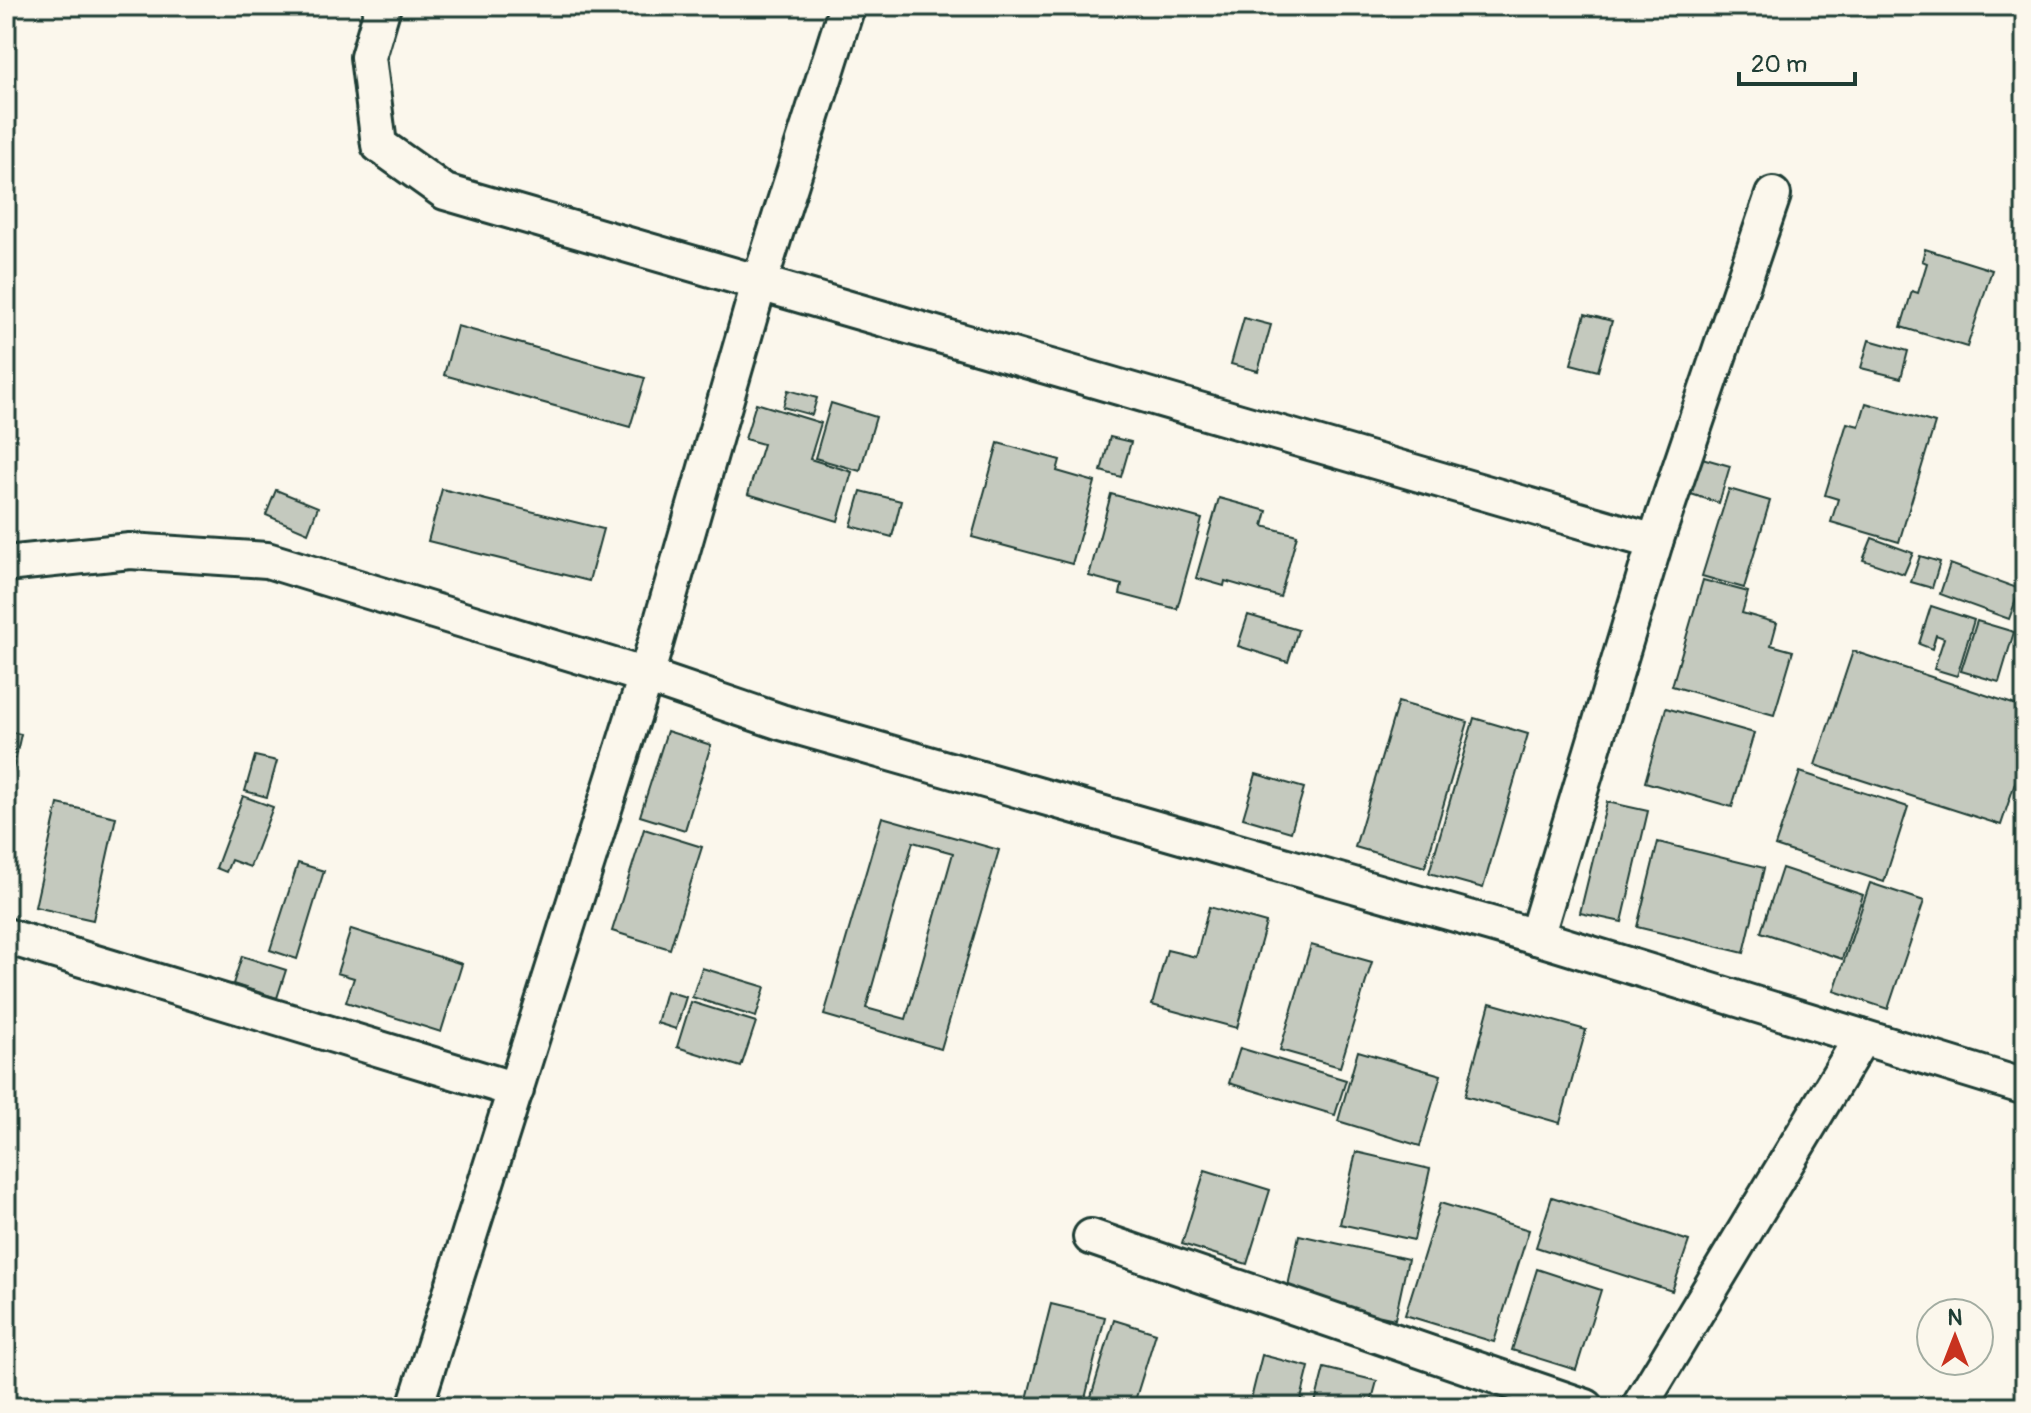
<svg xmlns="http://www.w3.org/2000/svg" width="2031" height="1413" font-family="Pangolin,sans-serif">
<style>
.building{fill:#c4c9be;stroke:#1f3d34;stroke-width:2;fill-rule:evenodd}
.lines{fill:none;stroke-linecap:round;stroke-linejoin:round}
.minor-casing{stroke:#1f3d34;stroke-width:40}
.minor{stroke:#fbf7ec;stroke-width:34}
</style>
<rect width="100%" height="100%" fill="#fbf7ec"/>
<filter id="ink" filterUnits="userSpaceOnUse"><feTurbulence type="fractalNoise" baseFrequency=".0125" numOctaves="2"/><feDisplacementMap in="SourceGraphic" scale="16" xChannelSelector="R" yChannelSelector="G"/><feConvolveMatrix kernelMatrix="1 2 1 2 8 2 1 2 1" color-interpolation-filters="sRGB"/></filter>
<g filter="url(#ink)">
<g class="building">
<polygon points="1925,249 1992,270 1967,347 1901,327 1912,291 1918,293 1927,263 1922,261"/>
<polygon points="1585,314 1612,321 1598,371 1571,364"/>
<polygon points="1244,318 1271,325 1258,371 1231,364"/>
<polygon points="457,326 645,378 630,427 444,375"/>
<polygon points="1869,340 1908,351 1901,378 1861,368"/>
<polygon points="788,390 817,398 812,415 783,407"/>
<polygon points="756,403 821,423 810,459 852,472 838,521 748,494 763,444 745,439"/>
<polygon points="831,403 876,417 860,471 815,458"/>
<polygon points="1866,403 1935,423 1899,542 1831,522 1838,499 1825,495 1847,423 1859,426"/>
<polygon points="1110,437 1131,442 1121,477 1101,471"/>
<polygon points="998,443 1060,460 1057,471 1095,482 1072,564 972,537"/>
<polygon points="1702,458 1730,466 1719,503 1691,494"/>
<polygon points="442,489 603,529 589,581 428,541"/>
<polygon points="1729,489 1770,501 1744,588 1702,576"/>
<polygon points="276,490 318,507 308,533 266,515"/>
<polygon points="861,491 901,501 892,537 851,526"/>
<polygon points="1111,494 1202,519 1177,609 1120,594 1122,585 1089,576"/>
<polygon points="1219,498 1267,511 1263,526 1297,535 1280,597 1225,581 1224,586 1196,578"/>
<polygon points="1872,538 1913,553 1904,574 1863,560"/>
<polygon points="1920,556 1940,562 1932,588 1911,582"/>
<polygon points="1950,564 2020,589 2009,619 1940,594"/>
<polygon points="1703,580 1748,592 1742,613 1777,623 1771,645 1793,651 1774,715 1672,686"/>
<polygon points="1931,606 1974,620 1957,676 1934,669 1944,638 1936,635 1932,649 1919,644"/>
<polygon points="1248,615 1298,630 1288,662 1238,646"/>
<polygon points="1977,621 2014,632 1999,682 1961,671"/>
<polygon points="1853,651 2025,708 2025,753 2001,825 1815,765"/>
<polygon points="1398,702 1468,722 1425,867 1355,847"/>
<polygon points="1666,708 1754,733 1732,807 1645,782"/>
<polygon points="1474,718 1528,734 1483,888 1429,873"/>
<polygon points="6,731 21,734 6,801"/>
<polygon points="667,731 711,745 685,830 640,816"/>
<polygon points="255,756 277,761 267,797 245,791"/>
<polygon points="1800,772 1908,807 1884,882 1775,846"/>
<polygon points="1256,774 1304,788 1291,832 1243,818"/>
<polygon points="243,796 273,807 250,867 231,860 226,872 216,868"/>
<polygon points="1607,802 1648,811 1622,922 1580,913"/>
<polygon points="58,804 116,817 93,920 35,907"/>
<path d="M882,817L999,850L941,1049L824,1015ZM913,842L953,853L906,1019L866,1008Z"/>
<polygon points="644,829 702,847 670,949 612,931"/>
<polygon points="1658,842 1764,868 1744,953 1637,927"/>
<polygon points="298,863 324,871 297,959 270,950"/>
<polygon points="1782,868 1863,895 1842,959 1761,932"/>
<polygon points="1870,883 1924,901 1888,1009 1834,991"/>
<polygon points="1209,907 1266,923 1237,1028 1152,1005 1167,950 1196,957"/>
<polygon points="351,929 462,964 441,1032 346,1002 354,978 337,973"/>
<polygon points="1311,945 1372,962 1340,1067 1280,1050"/>
<polygon points="242,956 286,970 277,998 233,984"/>
<polygon points="702,968 765,987 756,1017 692,997"/>
<polygon points="666,991 686,997 676,1029 657,1023"/>
<polygon points="691,1002 756,1022 741,1067 677,1047"/>
<polygon points="1490,1003 1586,1030 1560,1123 1465,1096"/>
<polygon points="1240,1048 1346,1080 1335,1115 1229,1083"/>
<polygon points="1358,1051 1441,1075 1420,1146 1338,1121"/>
<polygon points="1356,1152 1430,1169 1414,1240 1340,1224"/>
<polygon points="1205,1170 1270,1190 1247,1264 1182,1244"/>
<polygon points="1552,1197 1689,1241 1672,1291 1536,1247"/>
<polygon points="1440,1203 1529,1230 1494,1342 1405,1315"/>
<polygon points="1299,1235 1408,1259 1395,1319 1286,1295"/>
<polygon points="1537,1269 1601,1290 1576,1370 1512,1350"/>
<polygon points="1051,1304 1105,1317 1083,1407 1025,1407"/>
<polygon points="1114,1320 1156,1333 1133,1407 1088,1407"/>
<polygon points="1262,1355 1309,1367 1299,1407 1249,1407"/>
<polygon points="1324,1368 1377,1381 1370,1407 1314,1407"/>
</g>
<g class="lines">
<g class="minor-casing">
<g id="minor">
<polyline points="383,6 368,57 379,145 445,192 1655,542"/>
<polyline points="6,564 130,551 267,560 646,676 781,722 1536,937 2025,1087"/>
<polyline points="6,936 516,1090"/>
<polyline points="1536,937 1655,542 1773,195"/>
<polyline points="1091,1237 1586,1407"/>
<polyline points="415,1407 646,676 759,284 847,6"/>
<polyline points="1639,1407 1862,1037"/>
</g>
</g>
<use href="#minor" class="minor"/>
</g>
</g>
<rect width="2031" height="1413" fill="none" stroke="#fbf7ec" stroke-width="32"/>
<rect x="16" y="16" width="1999" height="1381" fill="none" stroke="#1f3d34" stroke-width="3" filter="url(#ink)"/>
<g transform="translate(1955 1337)"><circle r="38" fill="#fbf7ec" stroke="#a3ada2" stroke-width="2"/>
<path d="M0-6L14 30L0 20L-14 30Z" fill="#c8321e"/>
<text y="-12" font-size="22" font-weight="bold" text-anchor="middle" fill="#1f3d34">N</text>
</g>
<path d="M1739 72v12h116v-12" fill="none" stroke="#1f3d34" stroke-width="4"/>
<text x="1751" y="72" font-size="24" fill="#1f3d34" stroke="#fbf7ec" stroke-width="6" paint-order="stroke">20 m</text>
</svg>
